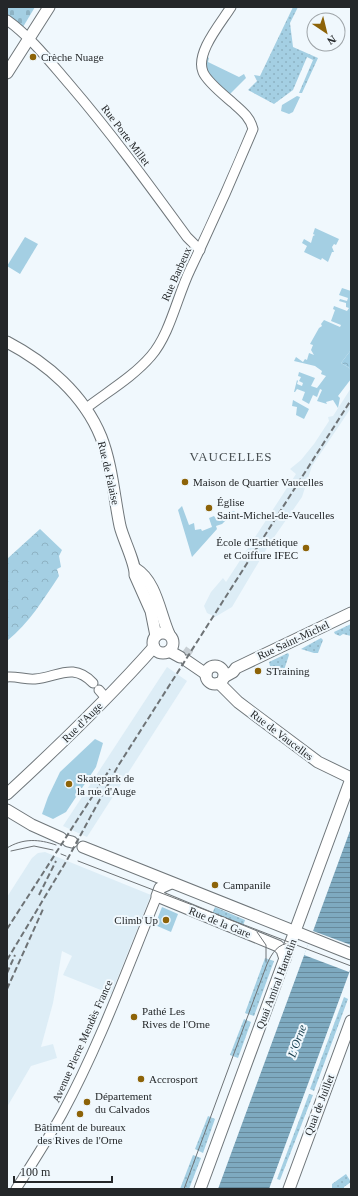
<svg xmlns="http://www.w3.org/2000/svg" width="358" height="1196" font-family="Georgia,serif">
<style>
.built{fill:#ddedf6}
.grass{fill:url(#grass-dots)}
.forest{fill:url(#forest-crowns)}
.cemetery{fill:url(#cemetery-stones)}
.park{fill:url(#park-crowns)}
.garden{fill:#a4cfe3}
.water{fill:url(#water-rules)}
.pier{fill:#f0f8fd}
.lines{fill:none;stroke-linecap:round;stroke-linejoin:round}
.secondary-tunnel{stroke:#c7ced3;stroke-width:11;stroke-dasharray:11 5.5;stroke-linecap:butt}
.tertiary-casing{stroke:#6f767a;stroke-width:11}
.secondary-casing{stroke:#6f767a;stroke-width:13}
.tertiary{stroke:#fff;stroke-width:9}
.secondary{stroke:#fff;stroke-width:11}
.tram{stroke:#6e7376;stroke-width:1}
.rail{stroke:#6e7376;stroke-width:2;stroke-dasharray:6 3;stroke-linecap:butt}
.poi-dot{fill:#8d6308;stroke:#f0f8fd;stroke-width:1.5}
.labels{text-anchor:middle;stroke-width:4;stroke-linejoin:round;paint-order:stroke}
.poi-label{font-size:11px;fill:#242729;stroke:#f0f8fd;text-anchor:start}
.street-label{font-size:11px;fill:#242729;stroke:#f0f8fd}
.water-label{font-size:12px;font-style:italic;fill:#143b4b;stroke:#f0f8fd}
.quarter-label{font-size:13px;letter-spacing:1px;fill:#474e51;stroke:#f0f8fd}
</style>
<defs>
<pattern id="grass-dots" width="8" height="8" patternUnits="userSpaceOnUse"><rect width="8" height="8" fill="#a4cfe3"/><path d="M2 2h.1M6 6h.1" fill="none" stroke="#8db2c3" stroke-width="1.8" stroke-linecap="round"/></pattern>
<pattern id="forest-crowns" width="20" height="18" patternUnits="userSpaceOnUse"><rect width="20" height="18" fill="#a0cee4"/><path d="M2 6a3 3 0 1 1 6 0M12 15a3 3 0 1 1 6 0" fill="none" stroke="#8ab1c4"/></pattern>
<pattern id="cemetery-stones" width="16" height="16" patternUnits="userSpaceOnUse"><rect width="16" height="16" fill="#a4cfe3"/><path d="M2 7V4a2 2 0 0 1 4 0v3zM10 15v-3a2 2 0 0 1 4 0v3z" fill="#8db2c3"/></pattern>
<pattern id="park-crowns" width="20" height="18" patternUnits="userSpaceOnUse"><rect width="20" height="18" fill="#a4cfe3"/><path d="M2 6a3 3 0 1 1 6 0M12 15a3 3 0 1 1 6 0" fill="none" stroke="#8db2c3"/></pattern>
<pattern id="water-rules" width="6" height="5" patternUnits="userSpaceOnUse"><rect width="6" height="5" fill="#7eaac0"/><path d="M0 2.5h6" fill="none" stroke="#678a9c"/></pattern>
</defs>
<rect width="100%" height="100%" fill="#f0f8fd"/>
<g class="built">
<polygon points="351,388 351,408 312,466 302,497 270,543 232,607 215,617 207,613 204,606 211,592 223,578 226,582 296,474 290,469 301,460 314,444 329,421 328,417 333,416"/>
<polygon points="167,667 187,681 87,837 63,826"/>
<polygon points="45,852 151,895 111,994 63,975 72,956 62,951 53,1003 41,1047 53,1044 57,1058 31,1066 7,1107 7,897 32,858 38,853"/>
</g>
<g class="grass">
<polygon points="293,7 298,7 290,23 293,47 318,58 302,93 299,93 313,60 307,57 293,90 274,104 248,90 257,81 254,75 260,76"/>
<polygon points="351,624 351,636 343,634 340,636 335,634 334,632"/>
<polygon points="321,638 323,640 318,653 314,653 301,649"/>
<polygon points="288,653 289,655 283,673 274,666 270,666 269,662"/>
<polygon points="215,907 245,920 242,929 211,916"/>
<polygon points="265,958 274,961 254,1016 245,1013"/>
<polygon points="344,997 348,999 314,1091 310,1089"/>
<polygon points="244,1019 251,1022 238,1058 230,1055"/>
<polygon points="309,1094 313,1095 280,1180 277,1179"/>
<polygon points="208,1116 215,1119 203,1153 195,1149"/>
<polygon points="193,1155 201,1158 189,1189 180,1189"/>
<polygon points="346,1174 351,1182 344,1187 344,1189 332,1189 332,1184"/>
</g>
<polygon class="forest" points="351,350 351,369 341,363"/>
<polygon class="cemetery" points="7,7 35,7 23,27 7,15"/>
<path class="park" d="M40,529L62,550L59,556L61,567L57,569L59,576C43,600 30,622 7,641V559Z"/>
<g class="garden">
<path d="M206,56L209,58L208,62L239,77L244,74L246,78L230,94C217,82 204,76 206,56Z"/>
<polygon points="297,96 300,97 293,112 289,114 281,111 282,105"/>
<polygon points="315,228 339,239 336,245 334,244 332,247 334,252 332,252 328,262 322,258 321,260 304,252 307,246 302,243 304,239 311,243 313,236 315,235 313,234"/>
<polygon points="25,237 38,244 20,274 7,266"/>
<polygon points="342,288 351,291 351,350 341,363 351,369 351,379 338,396 340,398 338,408 333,400 326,402 327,404 317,401 322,390 320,389 317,397 313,395 309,404 302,400 305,392 297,389 295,392 294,392 297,380 298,381 297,384 302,386 303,383 299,381 301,377 298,376 299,372 315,378 311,386 317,388 326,376 321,374 322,371 315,366 294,361 296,357 303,362 305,359 307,360 309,353 314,355 311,350 313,345 310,344 319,328 322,326 321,324 324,320 340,327 341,325 331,321 335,310 333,309 334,306 347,311 349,308 346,307 346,303 339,301 340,299 347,301 348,298 339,295"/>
<polygon points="293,400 309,409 304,419 296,415 297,407 292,406"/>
<polygon points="182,506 189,525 194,523 195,530 201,529 202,531 212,527 209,518 214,516 216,519 220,518 219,515 235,511 222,524 216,526 217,529 192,557 178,510"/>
<polygon points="95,739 103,743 96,767 66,812 53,819 42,814 48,797 60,772"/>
<polygon points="162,907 178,914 171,932 155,925"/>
</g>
<polygon class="water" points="351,828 351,968 348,976 269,1189 218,1189"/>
<polygon class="pier" points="313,931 351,945 351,968 349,972 304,955"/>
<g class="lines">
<polyline class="secondary-tunnel" points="183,651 190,656"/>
<g class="tertiary-casing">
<g id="tertiary">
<path d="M7,20C32,38 50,62 70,85C112,134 149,185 187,237L200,250"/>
<path d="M85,409C107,392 133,377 151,356C170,334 177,297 190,270C212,224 233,177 253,129C250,117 242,111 233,103C225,96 207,82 203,72C195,53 221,23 231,7"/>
<path d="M7,677C17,676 26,680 35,679C58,677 73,662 93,683"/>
<polyline points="99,690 106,698"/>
<path d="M16,1189C32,1164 48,1139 62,1114C100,1044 127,969 157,896"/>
</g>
</g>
<g class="secondary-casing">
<g id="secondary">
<polyline points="7,73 49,7"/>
<path d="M7,342C47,363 84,395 101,437C112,465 114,497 120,526C123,539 136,564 135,575L151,611L156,636"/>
<path d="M136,569C156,581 160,614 169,634"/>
<circle cx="163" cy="643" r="10"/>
<polyline points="169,651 180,657"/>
<polyline points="187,661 206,674"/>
<circle cx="215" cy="675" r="9"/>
<polyline points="224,677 233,672 236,668 351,613"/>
<polyline points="219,683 238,702 318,762 351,778"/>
<path d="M7,794C58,747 108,699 154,647"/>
<polyline points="7,810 32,825 61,838"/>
<polyline points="68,841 72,842"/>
<polyline points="83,847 351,954"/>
<polyline points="171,883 160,888 157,896 278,946 282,950 285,959"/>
<polyline points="200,1189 351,779"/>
<polyline points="289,1189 351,1021"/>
</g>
</g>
<use href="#tertiary" class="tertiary"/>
<use href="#secondary" class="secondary"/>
<g class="tram">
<path d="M7,848C23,838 39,839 56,845"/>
<polyline points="11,851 34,846 53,850"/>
<polyline points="61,854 66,856"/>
<polyline points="78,861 351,966"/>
<polyline points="257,932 266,945 266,961"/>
<path d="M184,1189L267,964C272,953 278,943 291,943"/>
</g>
<g class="rail">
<polyline points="39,895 56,861"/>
<polyline points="7,929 110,769"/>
<polyline points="7,960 67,860 118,766 351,400"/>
<polyline points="7,973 15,955"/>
<polyline points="7,989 44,907"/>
</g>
</g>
<g class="poi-dot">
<circle cx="33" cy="57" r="4"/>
<circle cx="185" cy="482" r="4"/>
<circle cx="209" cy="508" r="4"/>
<circle cx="306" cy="548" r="4"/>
<circle cx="258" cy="671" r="4"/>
<circle cx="69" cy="784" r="4"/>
<circle cx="215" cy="885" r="4"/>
<circle cx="166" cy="920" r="4"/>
<circle cx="134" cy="1017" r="4"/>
<circle cx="141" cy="1079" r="4"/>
<circle cx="87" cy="1102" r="4"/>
<circle cx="80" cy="1114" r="4"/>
</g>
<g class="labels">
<g class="poi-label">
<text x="41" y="61">Crèche Nuage</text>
<text x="193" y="486">Maison de Quartier Vaucelles</text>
<text x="217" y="506">Église<tspan x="217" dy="13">Saint-Michel-de-Vaucelles</tspan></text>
<text x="298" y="546" text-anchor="end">École d'Esthétique<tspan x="298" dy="13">et Coiffure IFEC</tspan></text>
<text x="266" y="675">STraining</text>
<text x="77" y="782">Skatepark de<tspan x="77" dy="13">la rue d'Auge</tspan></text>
<text x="223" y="889">Campanile</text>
<text x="158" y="924" text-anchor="end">Climb Up</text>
<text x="142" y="1015">Pathé Les<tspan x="142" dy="13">Rives de l'Orne</tspan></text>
<text x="149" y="1083">Accrosport</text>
<text x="95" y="1100">Département<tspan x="95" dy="13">du Calvados</tspan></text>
<text x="80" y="1131" text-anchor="middle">Bâtiment de bureaux<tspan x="80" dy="13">des Rives de l'Orne</tspan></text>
</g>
<g class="street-label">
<text transform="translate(126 135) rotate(53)" y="4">Rue Porte Millet</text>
<text transform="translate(176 274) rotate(-66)" y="4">Rue Barbeux</text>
<text transform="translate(109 473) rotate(77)" y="4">Rue de Falaise</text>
<text transform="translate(293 640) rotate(-25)" y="4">Rue Saint-Michel</text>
<text transform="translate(82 722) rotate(-45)" y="4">Rue d'Auge</text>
<text transform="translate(282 735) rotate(37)" y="4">Rue de Vaucelles</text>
<text transform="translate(220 922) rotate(22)" y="4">Rue de la Gare</text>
<text transform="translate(276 984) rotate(-69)" y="4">Quai Amiral Hamelin</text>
<text transform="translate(82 1041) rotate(-66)" y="4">Avenue Pierre Mendès France</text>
<text transform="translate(319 1105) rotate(-69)" y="4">Quai de Juillet</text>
</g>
<g class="water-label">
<text transform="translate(297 1041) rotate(-70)" y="4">L'Orne</text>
</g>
<g class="quarter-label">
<text x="231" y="461">VAUCELLES</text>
</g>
</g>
<rect width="358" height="1196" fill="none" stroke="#242729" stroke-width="16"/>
<g transform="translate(326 32) rotate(145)"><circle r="19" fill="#f0f8fd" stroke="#9ea4a8"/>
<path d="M0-3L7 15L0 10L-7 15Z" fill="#8d6308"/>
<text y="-6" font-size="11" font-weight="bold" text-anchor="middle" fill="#242729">N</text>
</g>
<path d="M14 1176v6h98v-6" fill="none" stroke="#242729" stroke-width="2"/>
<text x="20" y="1176" font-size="12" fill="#242729" stroke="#f0f8fd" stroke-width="3" paint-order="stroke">100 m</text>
</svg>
